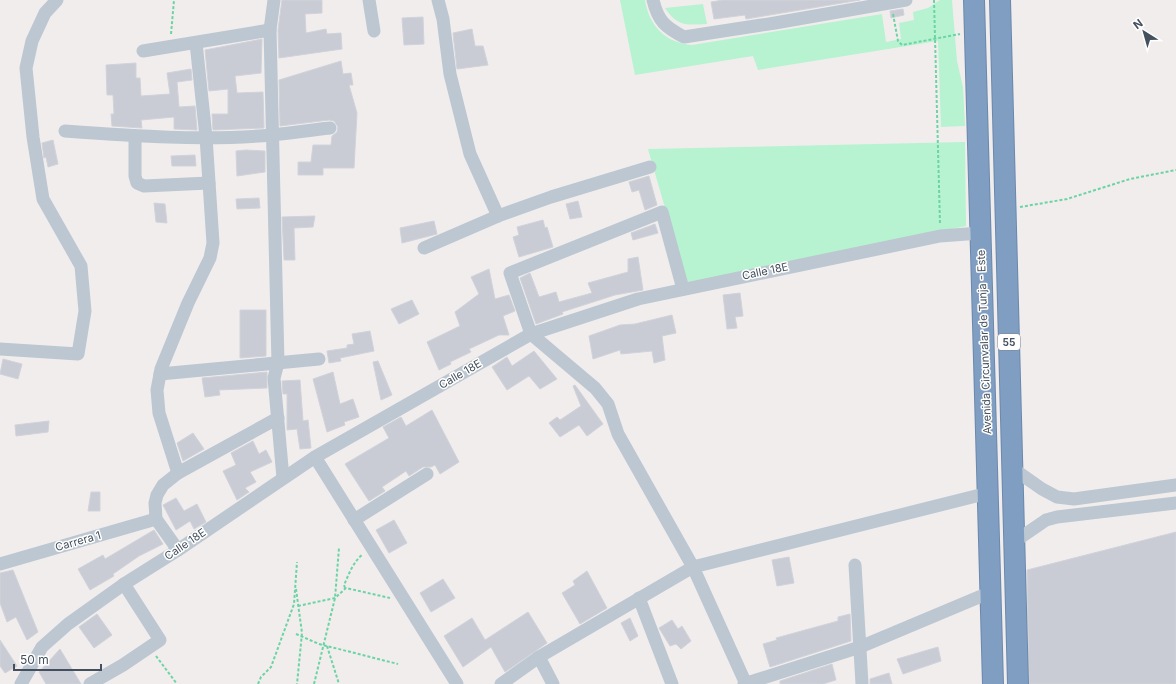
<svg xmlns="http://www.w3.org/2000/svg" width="1176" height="684" font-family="Inter,sans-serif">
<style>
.green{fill:#b7f3d0}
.building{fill:#c9ccd4;stroke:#d1d3da}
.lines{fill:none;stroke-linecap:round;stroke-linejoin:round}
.highway-casing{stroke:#6b88ad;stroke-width:22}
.path{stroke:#6cd4a4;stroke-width:2;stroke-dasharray:3 2;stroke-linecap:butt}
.minor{stroke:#bcc7d1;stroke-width:13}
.highway{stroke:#809ec2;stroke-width:20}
.labels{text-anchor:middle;stroke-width:3;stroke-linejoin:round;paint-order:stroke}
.shield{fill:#fff;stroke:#7c848e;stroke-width:1}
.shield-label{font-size:10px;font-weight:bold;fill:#44505d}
.street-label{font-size:11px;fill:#44505d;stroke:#fff}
</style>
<rect width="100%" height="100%" fill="#f1eded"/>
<g class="green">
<path d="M620,0H645C649,26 666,43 692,45L882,14L886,42L901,39L899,23L914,20L913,12L928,8L940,0H952L957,61L963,87L965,126L941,127L938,41L758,70L753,56L635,75Z"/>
<path d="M703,4L707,24C686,25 678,27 665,8Z"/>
<polygon points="965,142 966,226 687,284 648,149"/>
</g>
<g class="building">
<polygon points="282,0 322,0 322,13 305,14 306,33 326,29 327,34 341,33 342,49 279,58 278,30"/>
<polygon points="723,0 860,0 746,19 745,15 714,19 711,2"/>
<polygon points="903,9 904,15 891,18 890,11"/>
<polygon points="423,17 424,44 404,45 402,18"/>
<polygon points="472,29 475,46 483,46 488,65 457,69 453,33"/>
<polygon points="262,39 261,73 235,76 237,93 263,92 264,128 213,130 212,114 228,114 228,89 209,91 205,50"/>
<polygon points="341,61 343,74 351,73 353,85 349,85 357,113 354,168 323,168 323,175 298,175 298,162 311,162 313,145 331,145 332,136 337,132 338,127 334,121 329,120 280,126 279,80"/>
<polygon points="136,63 136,78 140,78 141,96 170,94 167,73 191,69 192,80 177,82 179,107 195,106 197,130 174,129 174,117 141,120 142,128 112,126 111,114 114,114 113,95 107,95 106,65"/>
<polygon points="53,140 58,164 48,167 46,157 44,158 42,143"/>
<polygon points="246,150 265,151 265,172 237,176 236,151"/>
<polygon points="195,155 196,166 172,166 171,156"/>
<polygon points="649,176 657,205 645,210 639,190 632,192 629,182"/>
<polygon points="259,198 260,208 237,209 236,199"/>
<polygon points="578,201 582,217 570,219 566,204"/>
<polygon points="154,203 165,204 167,223 156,222"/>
<polygon points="315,216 313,227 294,228 295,260 284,260 282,217"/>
<polygon points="543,220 545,228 547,227 553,247 519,257 513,237 519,235 517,227"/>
<polygon points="434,221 437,234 402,243 400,228"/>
<polygon points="655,224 658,233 633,240 631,233"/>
<polygon points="638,257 643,290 615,295 562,312 563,314 536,324 520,278 530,273 539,297 556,292 559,302 592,293 588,283 628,272 628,259"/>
<polygon points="489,269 495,299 509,295 515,311 503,316 509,335 499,335 469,349 471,352 450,362 451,364 439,370 427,342 460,326 455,312 479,294 471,277"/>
<polygon points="740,293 743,316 735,317 737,328 727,329 723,295"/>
<polygon points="412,300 419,314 399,324 391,309"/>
<polygon points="240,310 266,310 266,356 240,358"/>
<polygon points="672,315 676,333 662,336 665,360 654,363 652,351 621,354 620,350 593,359 589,336 620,325 635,324"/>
<polygon points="370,331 374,351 340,358 341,361 329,363 327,351 347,348 347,345 354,344 352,334"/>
<polygon points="534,351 557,379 540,389 529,376 507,390 492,367 507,357 512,366"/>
<polygon points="3,359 22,364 18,379 0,374"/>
<polygon points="378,361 392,395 381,400 373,362"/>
<polygon points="267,372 267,388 219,390 220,395 205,397 202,378"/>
<polygon points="333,372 340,404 353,399 359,417 344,422 345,425 327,432 313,379"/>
<polygon points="300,380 303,421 308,420 311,448 300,449 297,429 287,430 287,394 283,394 282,381"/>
<polygon points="575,385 603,424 587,436 579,425 560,437 549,423 557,417 560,420 581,406 573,386"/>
<polygon points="432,410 459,462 440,474 435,465 431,467 423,467 409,476 406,471 382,487 385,491 369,501 345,464 389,438 383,427 401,417 406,426"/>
<polygon points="49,421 48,432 16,436 15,425"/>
<polygon points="193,433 204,449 183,461 177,443"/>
<polygon points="253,441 259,454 266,450 272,462 250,472 256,482 245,488 249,492 237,500 223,471 236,465 231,453"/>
<polygon points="91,492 100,492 100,511 88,511"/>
<polygon points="176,498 184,511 197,504 206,522 194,529 190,521 176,530 163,505"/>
<polygon points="394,520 407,543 389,553 376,530"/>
<polygon points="154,530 163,544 139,556 113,574 114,576 90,590 78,569 103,555 105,559"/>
<polygon points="1176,532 1176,684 1029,684 1027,570"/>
<polygon points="789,557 794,583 777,586 772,560"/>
<polygon points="13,570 38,632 27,640 16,617 7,622 0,603 0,573"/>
<polygon points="587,571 607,608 580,624 562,593 575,585 573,581"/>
<polygon points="443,579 455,598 431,612 420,593"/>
<polygon points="528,612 547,643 505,672 491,647 463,667 444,636 472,618 485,640"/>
<polygon points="97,614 112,635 94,648 79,627"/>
<polygon points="850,614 851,641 770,667 763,644 777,640 776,638 838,621 838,617"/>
<polygon points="630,618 638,636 630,641 621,623"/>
<polygon points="672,620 678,629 682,626 691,641 681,649 676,644 670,646 659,628"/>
<polygon points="0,640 17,666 5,673 0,666"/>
<polygon points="938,647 941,661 903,674 897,659"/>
<polygon points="60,649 81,684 46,684 39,672"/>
<polygon points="832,664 836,680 823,684 780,684 780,681"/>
<polygon points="889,673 892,684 870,684 870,679"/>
</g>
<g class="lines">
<g class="highway-casing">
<g id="highway">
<polyline points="974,0 993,684"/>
<polyline points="1000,0 1018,684"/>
</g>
</g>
<g class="path">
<polyline points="934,0 940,224"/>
<polyline points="893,14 898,41 902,45 960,34"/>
<polyline points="171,34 174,0"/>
<polyline points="1020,207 1067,199 1130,179 1176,170"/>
<path d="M345,588L344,585C349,574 353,562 363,554"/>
<polyline points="296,589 302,633 297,684"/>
<polyline points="298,606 335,598 346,588 390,598"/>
<polyline points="296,634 319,644 398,664"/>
<polyline points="327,646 339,684"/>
<polyline points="156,656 177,684"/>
<polyline points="258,684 261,677 271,667 294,604 297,562"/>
<polyline points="314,684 335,598 339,548"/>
</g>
<g class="minor">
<polyline points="274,0 270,30 278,363 274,378 283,478"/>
<polyline points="369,0 374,31"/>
<polyline points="438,0 443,19 450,74 470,154 498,216"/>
<path d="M653,0C658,21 665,27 684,37L775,23L906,0"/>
<polyline points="143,51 270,30"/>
<path d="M65,131C134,136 204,141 272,135C292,133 311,130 330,128"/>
<polyline points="135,136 135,176 137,183 144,186 209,183"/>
<polyline points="424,248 498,216 551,197 650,167"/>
<polyline points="683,289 662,212 510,273 531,334 595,388 608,404 618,434 693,567 746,684"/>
<polyline points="0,349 78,354 85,311 81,266 43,199 33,137 26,68 32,41 45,13 57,0"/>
<polyline points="160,374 319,359"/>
<polyline points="315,457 457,684"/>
<polyline points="1012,468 1042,489 1057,497 1074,499 1176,485"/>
<polyline points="178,473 159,413 157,390 161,369 188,303 210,258 213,243 206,137 196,43"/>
<polyline points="354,520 427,474"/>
<polyline points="1014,542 1046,520 1057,517 1176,503"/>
<polyline points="178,550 156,519 155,503 157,495 163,485 178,473 278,418"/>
<polyline points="0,564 156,519"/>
<polyline points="855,565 862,684"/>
<polyline points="639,598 672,684"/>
<polyline points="539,657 553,684"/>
<polyline points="21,684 42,647 68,624 124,584 178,550 315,457 531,334 638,299 940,236 980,233"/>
<polyline points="90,684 123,665 160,640 124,584"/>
<polyline points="501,684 539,657 693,567 988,493"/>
<polyline points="744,684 860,647 991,592"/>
</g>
<use href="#highway" class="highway"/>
</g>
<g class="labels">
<rect class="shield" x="998" y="334" width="22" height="16" rx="3"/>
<g class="shield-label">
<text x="1009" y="346">55</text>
</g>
<g class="street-label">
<text transform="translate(765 271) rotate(-12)" y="4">Calle 18E</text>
<text transform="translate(984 342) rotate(-92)" y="4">Avenida Circunvalar de Tunja - Este</text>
<text transform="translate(460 374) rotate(-30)" y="4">Calle 18E</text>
<text transform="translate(78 541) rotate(-16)" y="4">Carrera 1</text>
<text transform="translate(185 544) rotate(-34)" y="4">Calle 18E</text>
</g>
</g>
<g transform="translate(1144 32) rotate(323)" stroke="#ffffff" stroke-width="3" paint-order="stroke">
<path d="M0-3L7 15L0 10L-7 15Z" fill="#44505d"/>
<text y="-6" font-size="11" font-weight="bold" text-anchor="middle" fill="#44505d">N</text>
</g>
<path d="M14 664v6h87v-6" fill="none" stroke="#44505d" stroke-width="2"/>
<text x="20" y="664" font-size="12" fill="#44505d" stroke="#ffffff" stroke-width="3" paint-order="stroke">50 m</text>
</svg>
